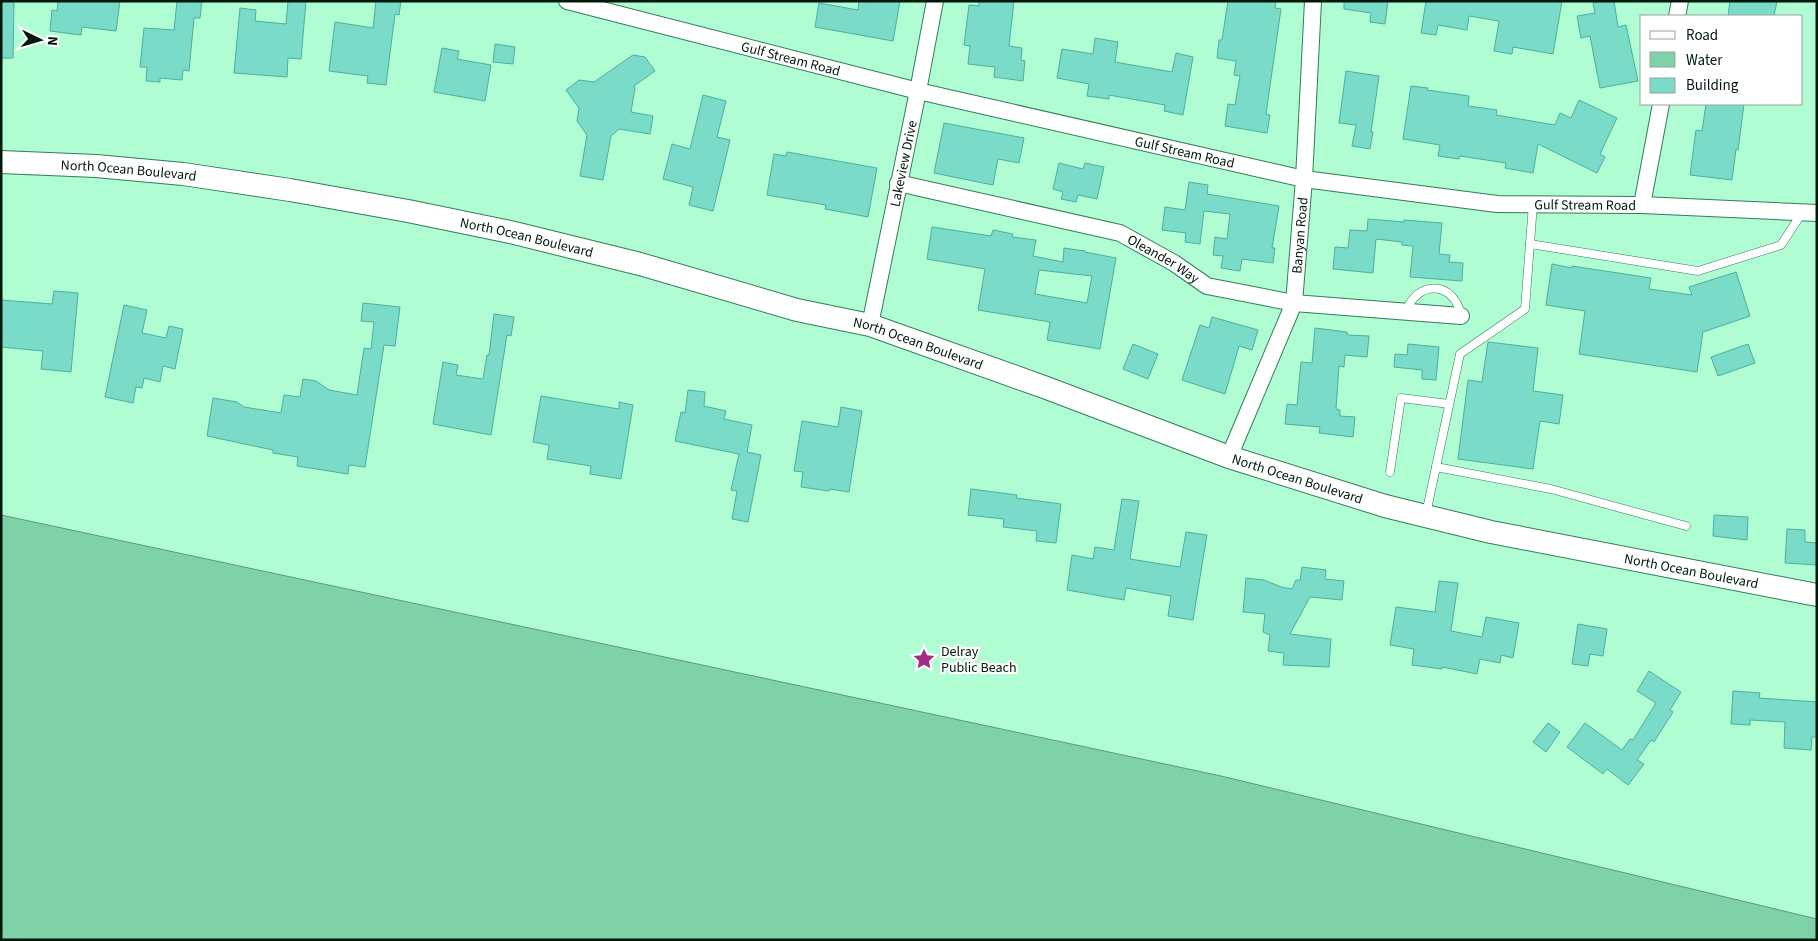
<svg xmlns="http://www.w3.org/2000/svg" width="1818" height="941" font-family="'Source Sans 3',sans-serif">
<style>
.water{fill:#7fd2a7;stroke:#599a78}
.building{fill:#7bdbc9;stroke:#4cae9d;fill-rule:evenodd}
.lines{fill:none;stroke-linecap:round;stroke-linejoin:round}
.lane-casing{stroke:#307d58;stroke-width:9}
.street-casing{stroke:#307d58;stroke-width:18}
.secondary-casing{stroke:#307d58;stroke-width:24}
.lane{stroke:#fff;stroke-width:8}
.street{stroke:#fff;stroke-width:16}
.secondary{stroke:#fff;stroke-width:22}
.labels{text-anchor:middle;stroke-width:4.5;stroke-linejoin:round;paint-order:stroke}
.street-label{font-size:14px;fill:#00180b;stroke:#fff}
.poi-label{font-size:14px;fill:#00180b;stroke:#fff;text-anchor:start}
</style>
<rect width="100%" height="100%" fill="#b0fdd3"/>
<polygon class="water" points="1,515 1221,776 1817,919 1817,940 1,940"/>
<g class="building">
<polygon points="1,1 14,1 13,58 1,58"/>
<polygon points="58,1 120,1 116,31 82,27 81,35 50,31 52,10 57,11"/>
<polygon points="177,1 202,1 200,18 194,18 189,71 183,70 182,80 160,78 160,82 146,81 147,67 140,67 144,28 174,30"/>
<polygon points="288,1 306,1 301,59 288,58 287,77 234,73 240,8 256,10 255,21 286,24"/>
<polygon points="376,1 401,1 399,15 395,14 386,85 367,83 368,76 329,71 335,22 373,28"/>
<polygon points="859,1 900,1 893,41 815,27 819,3 858,10"/>
<polygon points="979,1 1014,1 1009,46 1022,48 1021,60 1025,61 1023,81 994,77 995,67 968,64 970,46 964,45 969,5 979,6"/>
<polygon points="1228,1 1276,1 1275,8 1281,9 1266,114 1270,115 1267,133 1225,126 1228,104 1235,105 1240,76 1234,75 1236,61 1217,58 1219,40 1222,40"/>
<polygon points="1344,1 1388,1 1385,24 1370,22 1371,13 1344,9"/>
<polygon points="1426,1 1562,1 1553,54 1513,47 1512,54 1494,51 1499,21 1469,16 1467,30 1438,25 1436,35 1421,33"/>
<polygon points="1602,1 1614,1 1618,27 1626,25 1638,81 1600,88 1590,36 1581,38 1577,16 1595,13 1593,3"/>
<polygon points="1730,1 1777,1 1774,16 1728,16"/>
<polygon points="1095,38 1118,42 1115,62 1172,72 1176,53 1193,57 1183,115 1164,111 1165,105 1109,95 1109,99 1087,96 1089,84 1057,78 1062,49 1093,54"/>
<polygon points="495,44 515,47 513,64 493,62"/>
<polygon points="442,48 459,51 457,59 491,65 485,101 434,92"/>
<polygon points="633,55 645,57 655,71 634,86 635,88 631,112 653,116 650,134 619,129 611,136 603,180 580,176 587,135 577,121 579,108 566,90 579,80 594,82"/>
<polygon points="1346,71 1379,76 1371,132 1373,132 1370,149 1352,146 1356,125 1339,123"/>
<polygon points="1411,86 1428,88 1427,90 1469,96 1468,106 1497,110 1496,115 1555,125 1560,113 1571,118 1579,100 1617,118 1600,154 1605,157 1597,173 1538,144 1533,173 1505,168 1506,163 1460,156 1459,159 1438,156 1440,145 1403,139"/>
<polygon points="703,95 726,101 717,137 730,140 713,211 689,205 693,187 663,179 672,144 690,149"/>
<polygon points="1706,104 1744,104 1738,150 1736,149 1732,180 1690,175 1696,130 1702,131"/>
<polygon points="944,123 1024,138 1019,163 998,159 993,185 934,173"/>
<polygon points="787,152 877,168 868,217 825,209 826,205 767,195 774,154 786,156"/>
<polygon points="1059,163 1083,169 1085,163 1104,167 1097,199 1078,195 1076,202 1061,199 1063,192 1053,189"/>
<polygon points="1189,182 1208,185 1207,194 1279,206 1272,248 1275,248 1273,263 1242,259 1240,271 1221,268 1223,256 1213,255 1215,237 1227,239 1230,214 1204,211 1200,244 1185,242 1186,233 1162,230 1165,207 1185,210"/>
<polygon points="1368,219 1404,222 1404,220 1442,223 1439,254 1450,255 1449,262 1463,263 1462,281 1410,277 1413,246 1402,245 1402,242 1376,239 1373,273 1333,269 1335,247 1348,248 1350,230 1367,231"/>
<path d="M932,227L991,236L993,230L1013,234L1012,237L1036,240L1033,256L1063,262L1064,248L1085,251V252L1116,258L1100,349L1047,340L1050,322L978,310L985,269L927,259ZM1039,270L1092,276L1087,303L1035,294Z"/>
<polygon points="1552,264 1572,268 1572,266 1651,278 1649,289 1692,295 1689,287 1736,272 1750,316 1703,332 1697,372 1579,354 1585,311 1546,305"/>
<polygon points="54,291 78,293 71,372 41,369 43,351 1,347 1,300 52,304"/>
<polygon points="363,303 400,307 395,346 384,345 365,467 349,465 348,474 297,466 298,457 273,453 273,450 207,436 213,398 237,402 244,407 281,413 284,395 300,397 303,379 316,381 329,390 357,395 364,348 371,349 374,322 361,321"/>
<polygon points="124,305 147,310 142,333 166,338 169,326 183,329 175,369 163,366 160,382 144,378 142,388 136,387 133,403 105,397"/>
<polygon points="494,314 514,317 511,336 507,335 491,435 433,424 443,362 458,365 456,375 483,379 487,355 489,355"/>
<polygon points="1212,317 1258,330 1252,350 1239,346 1225,394 1182,380 1200,325 1209,328"/>
<polygon points="1315,328 1347,332 1347,335 1369,336 1367,357 1345,355 1344,367 1339,366 1336,409 1340,410 1340,416 1355,417 1353,437 1319,433 1320,427 1285,424 1287,404 1297,405 1301,362 1312,363"/>
<polygon points="1488,342 1538,348 1533,391 1563,395 1559,424 1540,421 1533,469 1458,459 1468,380 1482,382"/>
<polygon points="1133,344 1158,354 1148,379 1123,369"/>
<polygon points="1408,344 1439,347 1436,380 1422,379 1422,370 1394,367 1395,354 1407,355"/>
<polygon points="1748,344 1755,363 1718,376 1711,357"/>
<polygon points="688,390 705,392 704,406 726,411 724,419 752,425 747,452 761,455 748,522 732,519 737,491 731,490 739,454 675,441 681,412 685,413"/>
<polygon points="541,396 619,409 619,402 633,405 621,479 590,474 591,466 547,459 549,445 533,442"/>
<polygon points="841,407 862,411 849,492 830,489 829,491 801,487 803,472 794,471 802,421 838,427"/>
<polygon points="971,489 1017,495 1016,498 1061,504 1056,543 1036,541 1037,531 1003,527 1004,519 968,515"/>
<polygon points="1122,499 1139,501 1130,559 1180,567 1186,532 1207,535 1193,620 1168,616 1171,596 1126,588 1124,600 1067,590 1072,555 1093,559 1095,547 1114,550"/>
<polygon points="1714,515 1748,517 1747,540 1713,536"/>
<polygon points="1787,529 1805,530 1805,542 1817,543 1817,565 1785,563"/>
<polygon points="1302,567 1326,570 1325,579 1344,581 1342,600 1310,597 1290,634 1331,639 1329,667 1283,665 1284,653 1268,651 1270,635 1263,632 1265,614 1243,612 1246,578 1264,580 1281,587 1292,589 1296,580 1300,580"/>
<polygon points="1439,581 1458,583 1451,631 1482,637 1486,617 1519,623 1513,658 1501,655 1500,663 1480,659 1477,674 1442,667 1442,669 1412,665 1414,649 1390,645 1396,607 1435,612"/>
<polygon points="1578,624 1607,629 1603,656 1590,654 1588,666 1572,664"/>
<polygon points="1649,671 1681,692 1670,710 1673,712 1654,742 1651,740 1637,760 1644,764 1628,785 1607,769 1603,774 1567,747 1585,723 1622,750 1630,739 1633,740 1656,703 1637,691"/>
<polygon points="1733,691 1760,693 1759,698 1817,702 1817,737 1812,737 1811,750 1784,748 1785,722 1750,720 1750,725 1731,724"/>
<polygon points="1548,723 1560,732 1546,752 1533,742"/>
</g>
<g class="lines">
<g class="lane-casing">
<g id="lane">
<polyline points="1530,244 1698,271 1781,245 1802,213"/>
<path d="M1406,312C1417,279 1455,281 1461,316"/>
<polyline points="1436,467 1551,489 1686,526"/>
<polyline points="1390,472 1401,398 1449,404"/>
<polyline points="1426,514 1460,354 1525,309 1533,204"/>
</g>
</g>
<g class="street-casing">
<g id="street">
<path id="s1" d="M567,1L918,91L1304,179L1497,204L1642,205L1817,213"/>
<polyline points="1677,16 1680,1"/>
<path id="s2" d="M898,183L1120,233L1174,263L1207,286L1294,303L1461,316"/>
<polyline points="1642,205 1661,104"/>
<path id="s3" d="M870,325L918,91L935,1"/>
<path id="s4" d="M1229,457L1294,303L1304,179L1313,1"/>
</g>
</g>
<g class="secondary-casing">
<g id="secondary">
<path id="s5" d="M1,162L96,166L183,174L290,190L408,211L510,232L640,264L797,310L870,325L1044,387L1229,457L1385,506L1491,532L1817,595"/>
</g>
</g>
<use href="#lane" class="lane"/>
<use href="#street" class="street"/>
<use href="#secondary" class="secondary"/>
</g>
<defs>
<g id="sight-bare" transform="scale(1.725)"><path d="M0-6L1.8-2.2L6-1.7L2.9 1.2L3.7 5.4L0 3.3L-3.7 5.4L-2.9 1.2L-6-1.7L-1.8-2.2Z" fill="#a22c85" stroke="#fff" stroke-width="2.5" paint-order="stroke"/></g>
</defs>
<g fill-rule="evenodd">
<use href="#sight-bare" x="924" y="659"/>
</g>
<g class="labels">
<g class="street-label">
<text dy="5" stroke="none"><textPath href="#s1" startOffset="231">Gulf Stream Road</textPath></text>
<text dy="5" stroke="none"><textPath href="#s1" startOffset="636">Gulf Stream Road</textPath></text>
<text dy="5" stroke="none"><textPath href="#s3" startOffset="165">Lakeview Drive</textPath></text>
<text dy="5" stroke="none"><textPath href="#s5" startOffset="128">North Ocean Boulevard</textPath></text>
<text dy="5" stroke="none"><textPath href="#s1" startOffset="1041">Gulf Stream Road</textPath></text>
<text dy="5" stroke="none"><textPath href="#s4" startOffset="235">Banyan Road</textPath></text>
<text dy="5" stroke="none"><textPath href="#s5" startOffset="532">North Ocean Boulevard</textPath></text>
<text dy="5" stroke="none"><textPath href="#s2" startOffset="278">Oleander Way</textPath></text>
<text dy="5" stroke="none"><textPath href="#s5" startOffset="938">North Ocean Boulevard</textPath></text>
<text dy="5" stroke="none"><textPath href="#s5" startOffset="1341">North Ocean Boulevard</textPath></text>
<text dy="5" stroke="none"><textPath href="#s5" startOffset="1746">North Ocean Boulevard</textPath></text>
</g>
<g class="poi-label">
<text x="941" y="656">Delray<tspan x="941" dy="16">Public Beach</tspan></text>
</g>
</g>
<rect width="1818" height="941" fill="none" stroke="#00180b" stroke-width="5"/>
<rect x="1640" y="15" width="162" height="90" fill="#ffffff" stroke="#99a39d"/>
<rect x="1650" y="31" width="25" height="8" fill="#ffffff" stroke="#99a39d"/>
<text x="1686" y="40" font-size="15" fill="#00180b">Road</text>
<rect x="1650" y="52" width="25" height="15" fill="#7fd2a7" stroke="#99a39d"/>
<text x="1686" y="65" font-size="15" fill="#00180b">Water</text>
<rect x="1650" y="78" width="25" height="15" fill="#7bdbc9" stroke="#99a39d"/>
<text x="1686" y="90" font-size="15" fill="#00180b">Building</text>
<g transform="translate(40 40) rotate(95)" stroke="#ffffff" stroke-width="4" paint-order="stroke">
<path d="M0-4L9 19L0 12L-9 19Z" fill="#00180b"/>
<text y="-8" font-size="14" font-weight="bold" text-anchor="middle" fill="#00180b">N</text>
</g>
</svg>
